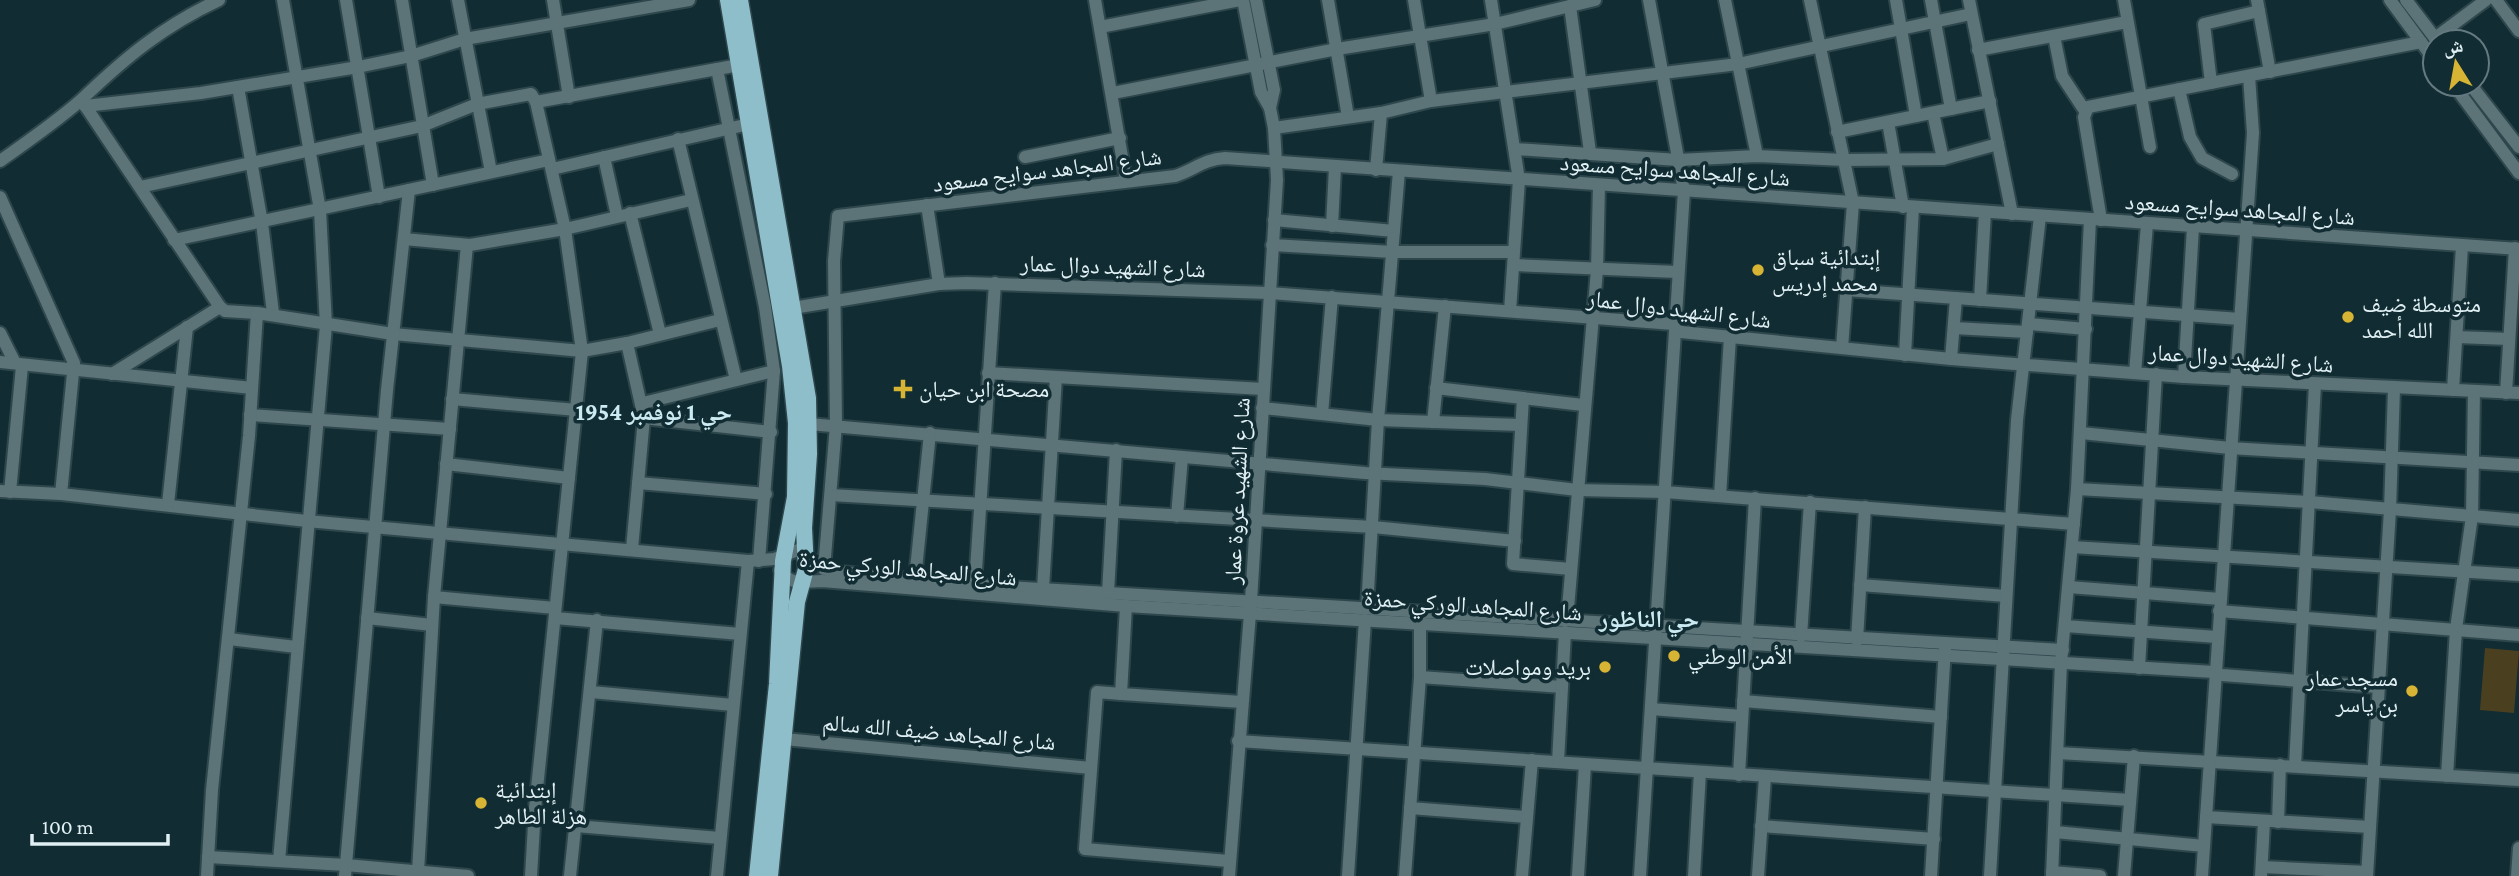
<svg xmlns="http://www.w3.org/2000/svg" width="2519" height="876" font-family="'Crimson Pro','Noto Naskh Arabic',serif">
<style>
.green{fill:#4a4020}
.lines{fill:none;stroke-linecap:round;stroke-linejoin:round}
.minor-casing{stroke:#2e474d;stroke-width:16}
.major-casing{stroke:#2e474d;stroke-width:19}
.minor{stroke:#5c7378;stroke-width:12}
.major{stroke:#8ebeca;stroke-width:16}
.poi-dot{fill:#d7b434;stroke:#112c32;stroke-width:2.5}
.labels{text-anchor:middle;stroke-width:7;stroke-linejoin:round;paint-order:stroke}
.street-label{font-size:23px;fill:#e0f0f4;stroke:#112c32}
.poi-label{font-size:23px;fill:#e0f0f4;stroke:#112c32;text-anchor:start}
.neighbourhood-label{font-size:24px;font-weight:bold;fill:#cbeaf2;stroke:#112c32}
</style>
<rect width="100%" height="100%" fill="#112c32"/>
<polygon class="green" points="2485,648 2519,651 2514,713 2480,710"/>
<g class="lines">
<g class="minor-casing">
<g id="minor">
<polyline points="346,0 379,197"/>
<polyline points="402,0 433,185"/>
<polyline points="458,0 491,172"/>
<polyline points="553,0 569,97"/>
<polyline points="1095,0 1126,180"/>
<polyline points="1256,0 1274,90 1270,108"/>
<polyline points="1328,0 1348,117"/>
<polyline points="1414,0 1431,101"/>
<polyline points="1491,0 1519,180 1510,311"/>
<polyline points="1725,0 1757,156"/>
<polyline points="1810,0 1853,203 1842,348"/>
<polyline points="1896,0 1916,116"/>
<polyline points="1931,0 1951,109"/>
<polyline points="1969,0 2012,214"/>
<polyline points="2124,0 2150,147"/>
<polyline points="2257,0 2270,72"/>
<polyline points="2390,0 2435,61"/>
<polyline points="2406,0 2438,42"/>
<polyline points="2496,0 2519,31"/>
<polyline points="1570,6 1590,152"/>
<polyline points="1100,27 1240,0"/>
<polyline points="2054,36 2062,76 2085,111"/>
<polyline points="2435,38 2486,0"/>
<polyline points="1978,50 2127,22"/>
<polyline points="717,69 765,307 774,371 759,561"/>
<polyline points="2211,83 2204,24 2259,11"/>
<polyline points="2453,84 2519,173"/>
<polyline points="2470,84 2519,147"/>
<polyline points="238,87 262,223 273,313"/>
<polyline points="2179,89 2190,137 2202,158 2232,174"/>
<polyline points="1113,93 1337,49 1495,24 1595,0"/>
<polyline points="82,101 220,307 225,311 257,313"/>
<polyline points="85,106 201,93 358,67 411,56 465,39 689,0"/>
<polyline points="1933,113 1943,159"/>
<polyline points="1888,122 1903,207"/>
<polyline points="1274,128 1381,113 1431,101 1738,64 1971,14"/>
<polyline points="1837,132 1990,101"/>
<polyline points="678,139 736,380"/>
<polyline points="1515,149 1678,160 1757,156 1845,160 1943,159 1998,144"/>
<polyline points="604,157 617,216"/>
<polyline points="1025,157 1120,138"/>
<path d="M0,161C27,142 56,122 81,100C125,58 163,26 219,0"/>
<polyline points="552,169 749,124"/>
<polyline points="1376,170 1381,113"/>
<polyline points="140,187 422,126 477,104 531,94 536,102"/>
<polyline points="0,197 74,363 61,494"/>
<polyline points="927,205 939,284"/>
<polyline points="630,213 660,334"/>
<polyline points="1274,220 1394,231"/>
<polyline points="2101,220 2084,117 2088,107 2421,42"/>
<polyline points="1332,226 1335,167"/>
<polyline points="404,239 470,245 565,229 691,200"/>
<polyline points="174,240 549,160"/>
<polyline points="1272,245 1393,252 1514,252"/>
<polyline points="1514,265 1677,272"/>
<polyline points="1847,290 2240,319"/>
<polyline points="1980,300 1985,212"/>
<polyline points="793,308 939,284 967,283 1269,293 1673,324 1681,332 1951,359 2184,377 2519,393"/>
<polyline points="2028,324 2086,329"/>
<polyline points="1954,328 2027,332"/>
<polyline points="0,333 15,363"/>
<polyline points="2457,337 2509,339"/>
<polyline points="627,343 720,320"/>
<polyline points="1905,355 1913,207"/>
<polyline points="1951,359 1956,298"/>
<polyline points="0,362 252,388"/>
<polyline points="988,373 1263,389"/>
<polyline points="2135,373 2147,224"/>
<polyline points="112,374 220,307"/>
<polyline points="2184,377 2193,227"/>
<polyline points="1436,388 1583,405"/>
<polyline points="2453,390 2462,246"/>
<polyline points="2506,393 2515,248"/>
<polyline points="1523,398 1513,564 1571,569"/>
<polyline points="452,399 577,410"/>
<polyline points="643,403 774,371"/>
<polyline points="1262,408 1378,420 1520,425"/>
<polyline points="1322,414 1332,297"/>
<polyline points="250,415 450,429"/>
<polyline points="644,418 771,432"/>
<polyline points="1433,422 1445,306"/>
<polyline points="809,424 1365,473 1485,479 1577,490 1665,492 2074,524"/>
<polyline points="2081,433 2230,448 2519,465"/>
<polyline points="446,464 569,478"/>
<polyline points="638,483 766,494"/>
<polyline points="2077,489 2310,502 2519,520"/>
<polyline points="0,491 61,494 307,521 748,561 774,559 798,550 829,571 975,585 2063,650"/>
<polyline points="10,492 22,366"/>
<polyline points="831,495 1373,527 1515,541"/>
<polyline points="1720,496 1730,337"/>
<polyline points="168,504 187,327"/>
<polyline points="1177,516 1182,457"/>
<polyline points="2072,547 2519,575"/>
<path d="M824,569L836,425L834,261L838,216L1175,176C1194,170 1204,159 1225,158L2519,249"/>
<path d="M780,570C791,587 805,581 822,581L1126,606L2214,672L2222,675L2378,687"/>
<polyline points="915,579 930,433"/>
<polyline points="975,585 995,283"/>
<polyline points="1860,585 2006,596"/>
<polyline points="2069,587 2220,599"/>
<polyline points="1043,589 1056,377"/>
<polyline points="1108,593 1116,450"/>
<polyline points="434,597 555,608"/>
<polyline points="1126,606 1121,694 1242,702"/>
<polyline points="1367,608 1378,420 1399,171"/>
<polyline points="2219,611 2519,635"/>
<polyline points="367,618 432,625"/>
<polyline points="555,618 740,634"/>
<polyline points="1567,620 1597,270 1599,185"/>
<polyline points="2065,626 2217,637"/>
<polyline points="1801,636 1810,502"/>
<polyline points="229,639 296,647"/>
<polyline points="1857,640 1865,507"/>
<polyline points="2139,668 2156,374"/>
<polyline points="1420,677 1562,687"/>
<polyline points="591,692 733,705"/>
<polyline points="1121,694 1097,692 1085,849 1229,861"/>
<polyline points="1743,701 1941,717"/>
<polyline points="1651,709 1742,716"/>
<polyline points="784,739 1091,768"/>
<polyline points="1238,741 2130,800"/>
<polyline points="2058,753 2519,780"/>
<polyline points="1558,762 1565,632"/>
<polyline points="2295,766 2315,384"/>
<polyline points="1739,775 1755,498"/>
<polyline points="2447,776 2456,629 2472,516 2474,391"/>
<polyline points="1410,808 1527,817"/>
<polyline points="2206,817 2370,827"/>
<polyline points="2278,822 2280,765"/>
<polyline points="576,826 720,838"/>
<polyline points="1761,826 1934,839"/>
<polyline points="2055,832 2204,846"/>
<polyline points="208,857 346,865 468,876"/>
<polyline points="279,861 326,325 320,210 283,0"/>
<polyline points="2262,867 2367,872"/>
<polyline points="418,872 434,597 467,245"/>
<polyline points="2052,872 2100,876"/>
<polyline points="207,876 212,790 249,436 257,313 393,334 582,351 627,343 644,418 632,549"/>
<polyline points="345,876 387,390 409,190"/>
<polyline points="531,876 535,808 582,351 565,229 536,102 739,65"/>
<polyline points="570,876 597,620"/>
<polyline points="717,876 748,561"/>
<polyline points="1229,876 1251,601 1277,180 1274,128 1270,108 1261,92 1243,0"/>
<polyline points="1348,876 1365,620"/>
<polyline points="1405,876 1420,677 1420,623"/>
<polyline points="1522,876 1532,760"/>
<polyline points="1578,876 1585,765"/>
<polyline points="1640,876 1684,191 1649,0"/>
<polyline points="1694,876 1700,772"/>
<polyline points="1758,876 1765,777"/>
<polyline points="1931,876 1945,648"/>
<polyline points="1990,876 2017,420 2040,216"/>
<polyline points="2052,876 2061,663 2077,489 2090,220"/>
<polyline points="2124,876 2134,756"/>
<polyline points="2202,876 2253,133 2249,76"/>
<polyline points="2261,876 2264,822"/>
<polyline points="2367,876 2390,510 2394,389"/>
<polyline points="2517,876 2519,848"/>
</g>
</g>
<g class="major-casing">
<g id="major">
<polyline points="728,0 790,366 796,423 795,497 783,561 777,684 757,876"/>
<polyline points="740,0 808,398 809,454 804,528 806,569 797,602 770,876"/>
</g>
</g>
<use href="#minor" class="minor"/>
<use href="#major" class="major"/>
</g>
<g class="poi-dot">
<circle cx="1758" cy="270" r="7"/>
<circle cx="2348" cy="317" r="7"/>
<path d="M899.5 378.5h7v7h7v7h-7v7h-7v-7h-7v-7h7z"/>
<circle cx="1674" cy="656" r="7"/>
<circle cx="1605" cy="667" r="7"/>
<circle cx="2412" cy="691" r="7"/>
<circle cx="481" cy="803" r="7"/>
</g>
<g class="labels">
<g class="street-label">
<text transform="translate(1047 170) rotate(-7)" y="8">شارع المجاهد سوايح مسعود</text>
<text transform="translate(1675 170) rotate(4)" y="8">شارع المجاهد سوايح مسعود</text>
<text transform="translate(2240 209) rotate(4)" y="8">شارع المجاهد سوايح مسعود</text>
<text transform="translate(1113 266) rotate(2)" y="8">شارع الشهيد دوال عمار</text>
<text transform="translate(1679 309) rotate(7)" y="8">شارع الشهيد دوال عمار</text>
<text transform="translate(2241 358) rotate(4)" y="8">شارع الشهيد دوال عمار</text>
<text transform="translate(1237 491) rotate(-87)" y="8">شارع الشهيد عروة عمار</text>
<text transform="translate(908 568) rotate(5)" y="8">شارع المجاهد الوركي حمزة</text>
<text transform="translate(1473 605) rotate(4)" y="8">شارع المجاهد الوركي حمزة</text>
<text transform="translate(939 732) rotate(5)" y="8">شارع المجاهد ضيف الله سالم</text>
</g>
<g class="poi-label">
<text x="1772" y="265">إبتدائية سباق<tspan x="1772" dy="26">محمد إدريس</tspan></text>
<text x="2362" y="312">متوسطة ضيف<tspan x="2362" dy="26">الله أحمد</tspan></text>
<text x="919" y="397">مصحة ابن حيان</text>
<text x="1688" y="664">الأمن الوطني</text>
<text x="1591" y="675" text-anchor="end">بريد ومواصلات</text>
<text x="2398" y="686" text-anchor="end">مسجد عمار<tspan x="2398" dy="26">بن ياسر</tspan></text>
<text x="495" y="798">إبتدائية<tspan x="495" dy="26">هزلة الطاهر</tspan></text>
</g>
<g class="neighbourhood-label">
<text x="654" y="420">حي 1 نوفمبر 1954</text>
<text x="1649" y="627">حي الناظور</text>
</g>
</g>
<g transform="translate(2456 63) rotate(349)"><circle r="33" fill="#112c32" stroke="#647a80" stroke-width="2"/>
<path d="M0-5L12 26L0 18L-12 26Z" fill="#d7b434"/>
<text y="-10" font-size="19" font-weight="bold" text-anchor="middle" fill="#e0f0f4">ش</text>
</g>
<path d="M32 834v10h136v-10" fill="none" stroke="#e0f0f4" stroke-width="3.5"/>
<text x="42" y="834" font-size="21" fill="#e0f0f4" stroke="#112c32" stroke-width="5" paint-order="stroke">100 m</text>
</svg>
